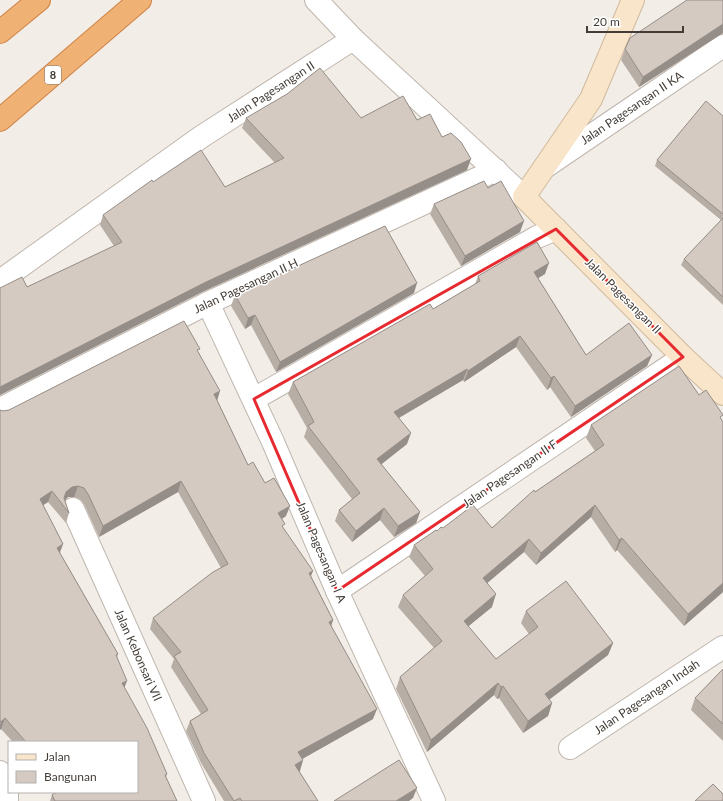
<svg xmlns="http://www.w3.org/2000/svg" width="723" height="801" font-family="Lato,sans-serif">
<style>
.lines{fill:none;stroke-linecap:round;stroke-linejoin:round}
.street-casing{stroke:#bfb6ae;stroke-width:24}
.secondary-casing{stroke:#d0ba9d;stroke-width:24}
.highway-casing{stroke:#ce8345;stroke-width:24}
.street{stroke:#fff;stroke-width:22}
.secondary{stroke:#f9e5ca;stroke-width:22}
.highway{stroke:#f0b174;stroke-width:22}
.wall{fill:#b7aea6}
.shaded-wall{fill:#958d87}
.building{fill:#d5cac1;stroke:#958d87}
.marked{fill:none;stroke:#e62a2f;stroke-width:3;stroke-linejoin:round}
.labels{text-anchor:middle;stroke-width:3;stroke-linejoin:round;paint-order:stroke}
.shield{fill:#fff;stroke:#7c7773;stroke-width:1}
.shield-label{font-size:11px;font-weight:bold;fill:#443d37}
.street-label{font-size:12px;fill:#443d37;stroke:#fff}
</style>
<rect width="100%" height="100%" fill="#f2ede7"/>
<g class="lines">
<g class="street-casing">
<g id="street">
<polyline points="316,0 353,39 524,197"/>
<polyline points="545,167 723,46"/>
<polyline points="0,281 201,137 353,39"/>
<polyline points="208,303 273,442 337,591 434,801"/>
<polyline points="254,399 537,237 556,229"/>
<polyline points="0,409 208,303 496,170"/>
<polyline points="73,509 204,801"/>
<polyline points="337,591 683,357"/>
<polyline points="570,748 723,647"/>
<polyline points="0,772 7,785 7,801"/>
</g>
</g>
<g class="secondary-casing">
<polyline id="secondary" points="633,0 591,99 524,197 683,357 723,394"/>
</g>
<g class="highway-casing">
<g id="highway">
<polyline points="0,32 39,0"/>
<polyline points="0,120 140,0"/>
</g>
</g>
<use href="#street" class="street"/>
<use href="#secondary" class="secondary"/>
<use href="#highway" class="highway"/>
</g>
<g class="wall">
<polygon points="723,0 723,33 639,87 621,60 625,49"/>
<polygon points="723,116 723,305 681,265 684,259 721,220 655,166 657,160"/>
<polygon points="246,118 361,118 417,120 442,137 467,170 202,292 0,395 0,288 27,287 114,246 100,225 103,215 153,182 225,187 275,163 242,128"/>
<polygon points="488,188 520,232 461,266 430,214 434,204"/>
<polygon points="545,274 538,278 586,355 652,355 647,366 571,417 550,387 547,390 516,347 464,382 463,380 399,418 407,444 381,464 420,512 416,523 394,537 380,520 352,542 335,521 339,510 352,499 304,437 307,428 288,394 293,382 433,309 475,284 478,276"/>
<polygon points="414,293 276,372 251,325 245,329 231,306 235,295"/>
<polygon points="199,353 217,400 248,465 265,483 286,516 282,519 283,528 311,576 333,620 331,625 373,719 302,759 303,760 299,771 318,801 224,801 201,763 186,731 190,721 201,714 171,667 174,659 150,629 153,618 221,568 178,492 99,537 84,504 80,499 74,497 68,497 65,500 69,513 66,523 48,502 43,505 63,544 60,553 118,654 117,658 124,688 167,774 166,777 177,801 50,801 52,795 137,792 137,742 13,742 1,729 0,730 0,410 3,411 9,410"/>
<polygon points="699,395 723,422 723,592 684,626 617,550 615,552 591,517 536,565 524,552 487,583 492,607 468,626 496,659 529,634 521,623 526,611 613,643 608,655 549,699 552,703 548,716 523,733 499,698 497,699 494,695 427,752 396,689 400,677 434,648 398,607 403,595 425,576 409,557 414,545 443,528 492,528 535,492 595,451 586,438 591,425"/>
<polygon points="723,669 723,741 691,710 695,698"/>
</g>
<g class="shaded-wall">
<polygon points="723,24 723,33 639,87 643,77"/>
<polygon points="471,159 467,170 202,292 0,395 0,387 206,282"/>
<polygon points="524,221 520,232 461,266 465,256"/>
<polygon points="549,263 545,274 530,283 534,272"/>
<polygon points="417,283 414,293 276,372 280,362"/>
<polygon points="255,315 251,325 245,329 248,318"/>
<polygon points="520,336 516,347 464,382 468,371"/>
<polygon points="652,355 647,366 571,417 575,406"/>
<polygon points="467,369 463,380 390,423 394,412"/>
<polygon points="554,376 550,387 547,390 551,378"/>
<polygon points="220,391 217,401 214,394"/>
<polygon points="411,433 407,444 373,471 377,459"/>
<polygon points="181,481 178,492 99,537 103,526"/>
<polygon points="78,486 74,497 68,497 63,502 66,492 72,487"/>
<polygon points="52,491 48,502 36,510 40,499"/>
<polygon points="595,505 591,517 536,565 541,553"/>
<polygon points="290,506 286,516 275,523 278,513"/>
<polygon points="384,508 380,520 352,542 356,531"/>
<polygon points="420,512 416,523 394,537 398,526"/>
<polygon points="622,538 617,550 615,552 619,540"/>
<polygon points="529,539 524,552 479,590 483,578"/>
<polygon points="63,544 59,554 57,548"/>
<polygon points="313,571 309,581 309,573"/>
<polygon points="723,583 723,592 684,626 688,614"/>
<polygon points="496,594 492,607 459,634 464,621"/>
<polygon points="333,620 330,630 329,622"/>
<polygon points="613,643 608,655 541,706 545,694"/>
<polygon points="127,681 123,691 122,683"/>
<polygon points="498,683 494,695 427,752 431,740"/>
<polygon points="503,686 499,698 497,699 501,687"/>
<polygon points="552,703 548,716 523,733 528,721"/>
<polygon points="377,709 373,719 295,763 298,752"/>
<polygon points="5,718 1,729 0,730 0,725 1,722"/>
<polygon points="303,760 300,771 291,776 295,765"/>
<polygon points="417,788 413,798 409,801 396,801"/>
</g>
<g class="building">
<polygon points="687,0 723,0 723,24 643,77 625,49 630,38"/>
<polygon points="320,68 361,118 403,96 417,120 430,114 442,137 451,133 461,142 471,159 206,282 0,387 0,288 22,277 27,287 122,242 103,215 152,180 153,182 201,150 225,187 284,158 246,118 287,94"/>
<polygon points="706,101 723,116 723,214 657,160"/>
<polygon points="484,181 488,188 501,181 524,221 465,256 434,204"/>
<polygon points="723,218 723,297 684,259"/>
<polygon points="385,226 417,283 280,362 255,315 248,318 235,295"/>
<polygon points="537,242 549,263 534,272 586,355 629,323 652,355 575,406 554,376 551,378 520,336 468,371 467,369 394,412 411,433 377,459 420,512 398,526 384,508 356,531 339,510 360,493 308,426 314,422 293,382 430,304 433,309 480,281 478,276"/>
<polygon points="184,321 200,349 197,350 220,391 214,394 248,465 253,462 265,483 274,478 290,506 278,513 285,524 282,526 313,571 309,573 333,620 329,622 377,709 298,752 303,760 295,765 318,801 242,801 240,798 234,801 204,753 190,721 208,710 174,656 181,652 153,618 213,572 228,564 181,481 103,526 88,494 84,488 78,486 72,487 66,492 64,498 69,513 52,491 40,499 63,544 57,548 118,654 116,655 127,681 122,683 147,728 167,774 165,775 177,801 55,801 52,795 57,792 137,792 137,742 26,742 5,718 1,722 0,720 0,410 3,411 9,410"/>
<polygon points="679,366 699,395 706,390 723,415 720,417 723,422 723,583 688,614 622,538 619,540 595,505 541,553 529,539 483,578 496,594 464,621 496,659 538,627 526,611 566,581 613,643 545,694 552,703 528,721 503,686 501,687 498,683 431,740 400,677 442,641 403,595 433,569 414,545 436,530 437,531 441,527 443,528 473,505 492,528 534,490 535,492 604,445 591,425"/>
<polygon points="723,669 723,724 695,698"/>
<polygon points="399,760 417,788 396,801 334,801"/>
<polygon points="713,784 723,794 723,801 695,801"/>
</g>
<path class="marked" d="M556,229L683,357L337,591L254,399Z"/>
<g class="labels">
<rect class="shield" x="45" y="66" width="16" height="18" rx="3"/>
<g class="shield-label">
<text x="53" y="79">8</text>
</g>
<g class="street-label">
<text transform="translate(271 92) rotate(-33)" y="4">Jalan Pagesangan II</text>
<text transform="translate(632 108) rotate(-34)" y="4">Jalan Pagesangan II KA</text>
<text transform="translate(246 286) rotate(-25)" y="4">Jalan Pagesangan II H</text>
<text transform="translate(623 296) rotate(45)" y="4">Jalan Pagesangan II</text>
<text transform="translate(510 474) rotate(-34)" y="4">Jalan Pagesangan II F</text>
<text transform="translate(321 552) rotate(67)" y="4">Jalan Pagesangan I A</text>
<text transform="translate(138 655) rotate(66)" y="4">Jalan Kebonsari VII</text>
<text transform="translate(647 697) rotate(-34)" y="4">Jalan Pagesangan Indah</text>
</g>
</g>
<rect x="8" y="741" width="130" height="52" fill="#ffffff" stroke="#b4b1af"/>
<rect x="16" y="754" width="20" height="6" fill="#f9e5ca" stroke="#b4b1af"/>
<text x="44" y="761" font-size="12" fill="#443d37">Jalan</text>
<rect x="16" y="771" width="20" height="12" fill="#d5cac1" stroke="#b4b1af"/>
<text x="44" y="781" font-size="12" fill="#443d37">Bangunan</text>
<path d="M587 26v6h96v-6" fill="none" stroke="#443d37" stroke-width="2"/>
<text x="593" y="26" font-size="12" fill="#443d37" stroke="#ffffff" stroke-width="3" paint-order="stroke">20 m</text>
</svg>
